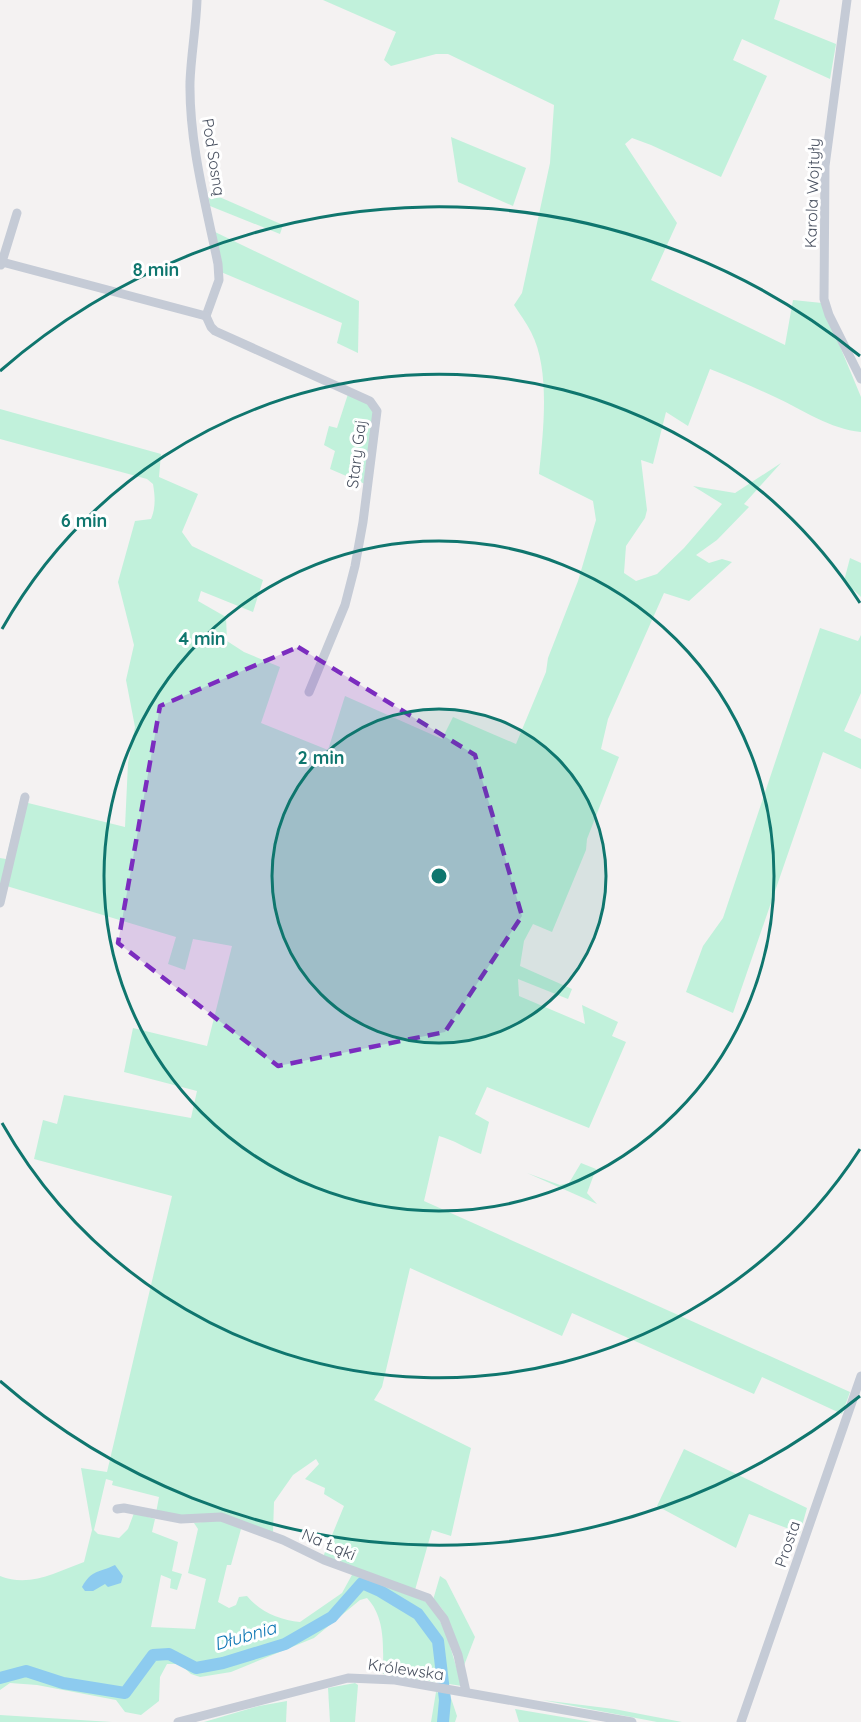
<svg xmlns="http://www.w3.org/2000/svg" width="861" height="1722" font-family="Quicksand,sans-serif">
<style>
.green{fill:#c1f1db}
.water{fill:#8dcbef}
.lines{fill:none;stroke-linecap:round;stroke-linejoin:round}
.river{stroke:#8dcbef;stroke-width:12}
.minor{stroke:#c5cbd6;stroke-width:9}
.marked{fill:#7b2cbf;fill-opacity:0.2;stroke:#7b2cbf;stroke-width:4.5;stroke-dasharray:12 8;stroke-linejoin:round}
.ring{fill:none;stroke:#0f766e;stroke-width:3}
.labels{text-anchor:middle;stroke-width:6;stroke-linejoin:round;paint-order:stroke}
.street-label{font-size:16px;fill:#495160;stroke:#fff}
.water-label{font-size:18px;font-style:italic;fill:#0974b3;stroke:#fff}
.centre{fill:#0f766e;stroke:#fff;stroke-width:3}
.ring-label{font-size:18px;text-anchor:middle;font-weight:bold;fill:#0f766e;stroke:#fff;stroke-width:6;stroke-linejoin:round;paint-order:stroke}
</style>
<rect width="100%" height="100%" fill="#f4f2f2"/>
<g class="green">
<path d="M323,0H780L774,19L836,44L830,79L742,39L733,60L767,76L721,177L651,145L632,138L625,144L677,223L651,280L785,345L793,300L822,303L861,397V432C830,429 803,410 775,397C754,387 732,378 710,369L688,426L666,412L653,464L641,460L647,510L645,518L626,546L624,573L636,581L657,574L684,548L722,504L693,486L735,493L781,463L744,504L749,507L717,540L696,555L709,563L722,559L732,562L689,601L664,593L608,719L601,749L619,757L587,839L586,850L552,932L533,924L524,941L520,966L572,989L568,999L518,979L519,996L585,1024L582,1005L618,1022L612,1036L626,1042L589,1128L487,1087L475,1114L489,1122L481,1154C465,1148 454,1140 439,1136L424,1201L850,1392L842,1414L762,1377L754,1394L572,1313L562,1336L410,1268L382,1387L374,1400L471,1448L451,1536L432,1530L415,1590L323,1557L344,1506L324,1494L325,1488L305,1479L319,1464L316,1459L293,1475L274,1502L273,1533L219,1514L180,1517L156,1513L159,1497L112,1485L113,1481L106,1479L94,1530L98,1534L119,1538L128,1529L134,1513L155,1519L152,1532L178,1542L172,1571L182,1574L177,1590L170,1588L171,1579L161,1575L151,1627L195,1629L206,1579L188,1573L198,1529L194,1523L221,1520L241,1529L231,1565H227L218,1602L229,1608L236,1605L239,1597L247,1596C260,1612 280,1620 300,1622L342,1593L353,1573L432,1604L447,1636L462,1686L383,1674C383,1648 386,1618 367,1598L360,1600L314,1638L231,1672L200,1677L191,1674L180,1664H167L160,1677L159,1701L141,1715L125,1712L116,1700L37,1685L10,1683L0,1690V1576C30,1588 56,1572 84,1562L92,1530L81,1468L107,1472L172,1196L34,1159L43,1120L57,1124L64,1095L191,1118L197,1091L124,1072L133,1028L207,1046L232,946L193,939L185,970L168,964L176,937L0,884V858L6,859L20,801L125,827L128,763L135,727L126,680L134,645L118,582L135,521L151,519C156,507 155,496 153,484L147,479L0,439V409L161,454L159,477L198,494L182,532L192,546L263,580L253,612L201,591L198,601L226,617L227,641L244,652L280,667L261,723L328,750L345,696L442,739L453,717L516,744L546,672L548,658L578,581L596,520L593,501L539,474C543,433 551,370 531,332C526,322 519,313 514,305L522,293L550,163L554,105L448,54H436L391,66L384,60L396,32Z"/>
<polygon points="451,137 526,168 513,206 458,182"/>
<polygon points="208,192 283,225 280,234 210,206"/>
<polygon points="215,232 359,301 358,353 337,343 342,323 221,272"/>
<polygon points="348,394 370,404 374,413 365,484 330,469 335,451 324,445 329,426 337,428"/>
<polygon points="850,558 861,563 861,597 844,581"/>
<polygon points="820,628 858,641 861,635 861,693 844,731 861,739 861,769 823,752 733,1013 686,992 703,946 723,918"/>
<polygon points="581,1163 596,1169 587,1193 597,1204 527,1173 560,1185 569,1183"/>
<polygon points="684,1449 807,1508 800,1533 749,1514 736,1548 657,1506"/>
<path d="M440,1576L446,1580L475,1637L463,1668C457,1647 452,1613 433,1600Z"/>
<polygon points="355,1683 358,1685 355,1722 330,1722 328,1688"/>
<polygon points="436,1692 450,1695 457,1716 455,1722 431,1722"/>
<polygon points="542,1700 614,1709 682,1722 657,1722"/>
<polygon points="287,1701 286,1722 204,1722 259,1706"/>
<polygon points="515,1709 592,1722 519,1722"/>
<polygon points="0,1715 112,1722 0,1722"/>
</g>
<path class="water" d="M115,1565L123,1576L121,1583L108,1587L105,1584L93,1591H85L82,1587C92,1569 99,1573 115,1565Z"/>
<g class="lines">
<polyline class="river" points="0,1678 26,1671 63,1683 125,1693 153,1655 169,1654 196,1668 223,1663 285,1644 332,1617 362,1583 380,1591 418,1614 438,1641 445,1700 443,1722"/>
<g class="minor">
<path d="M197,0C196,28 191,55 190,82C189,143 206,205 218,264L219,280L206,316"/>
<polyline points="847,0 825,166 824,299 829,315 861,379"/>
<polyline points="2,262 206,316"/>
<polyline points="1,265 17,213"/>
<polyline points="206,316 211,327 215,331 370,401 377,411 363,522 355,566 345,605 309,692"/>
<polyline points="0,903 25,797"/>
<polyline points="117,1509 124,1508 181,1519 221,1517 283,1540 324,1560 428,1598 444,1619 458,1655 466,1692"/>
<polyline points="178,1722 348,1678 395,1680 632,1722"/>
<polyline points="741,1722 861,1376"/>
</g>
</g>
<path class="marked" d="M298,647L475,755L522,916L445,1032L278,1066L118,943L160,706Z"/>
<circle cx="439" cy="876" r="167" fill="#0f766e" fill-opacity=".12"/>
<g class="ring">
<circle cx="439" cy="876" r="167"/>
<circle cx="439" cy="876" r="335"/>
<path d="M860 1149A502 502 0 0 1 2 1123M2 629A502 502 0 0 1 860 603"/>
<path d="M860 1396A669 669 0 0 1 0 1381M0 371A669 669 0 0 1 860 356"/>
</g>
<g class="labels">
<g class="street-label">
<text transform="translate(214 157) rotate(81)" y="6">Pod Sosną</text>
<text transform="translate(812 193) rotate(-88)" y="6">Karola Wojtyły</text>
<text transform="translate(356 454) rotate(-83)" y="6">Stary Gaj</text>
<text transform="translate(329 1544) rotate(23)" y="6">Na Łąki</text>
<text transform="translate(787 1544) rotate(-71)" y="6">Prosta</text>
<text transform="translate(406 1669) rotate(8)" y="6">Królewska</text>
</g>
<g class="water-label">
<text transform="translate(245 1636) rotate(-16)" y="6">Dłubnia</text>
</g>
</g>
<circle cx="439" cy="876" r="9" class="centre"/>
<g class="ring-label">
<text x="156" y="276">8 min</text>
<text x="84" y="527">6 min</text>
<text x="202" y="645">4 min</text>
<text x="321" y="764">2 min</text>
</g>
</svg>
